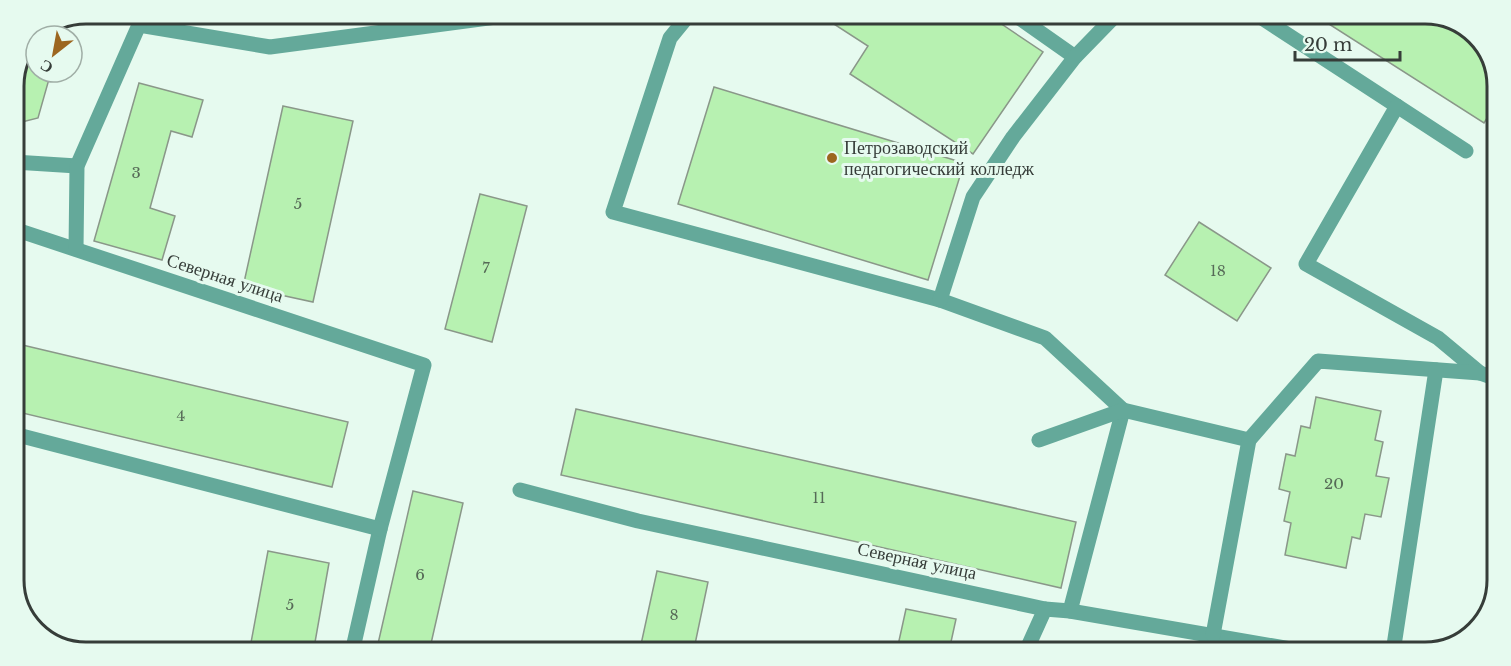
<svg xmlns="http://www.w3.org/2000/svg" width="1511" height="666" font-family="'Libre Baskerville',serif">
<style>
.building{fill:#b7f1b1;stroke:#8a9789;stroke-width:1.5}
.lines{fill:none;stroke-linecap:round;stroke-linejoin:round}
.minor{stroke:#64a99a;stroke-width:15}
.poi-dot{fill:#9c661f;stroke:#e6faef;stroke-width:2}
.labels{text-anchor:middle;stroke-width:6;stroke-linejoin:round;paint-order:stroke}
.number-label{font-size:15px;fill:#566a57}
.poi-label{font-size:18px;fill:#363d39;stroke:#e6faef;text-anchor:start}
.street-label{font-size:18px;fill:#363d39;stroke:#e6faef}
.rim{fill:none;stroke:#363d39;stroke-width:3}
</style>
<rect width="100%" height="100%" fill="#e6faef"/>
<g class="building">
<polygon points="823,17 991,17 1043,52 973,154 850,74 868,46"/>
<polygon points="1321,19 1449,19 1483,42 1497,81 1497,102 1484,123"/>
<polygon points="52,28 53,36 36,36 36,72 51,72 38,118 14,124 14,81 35,34"/>
<polygon points="139,83 203,100 192,137 171,131 150,208 175,216 162,260 94,241"/>
<polygon points="714,87 964,163 928,280 678,204"/>
<polygon points="283,106 353,121 313,302 243,287"/>
<polygon points="480,194 527,206 492,342 445,329"/>
<polygon points="1199,222 1271,268 1237,321 1165,275"/>
<polygon points="14,343 348,422 332,487 14,411"/>
<polygon points="1316,397 1381,411 1375,440 1383,442 1376,476 1389,478 1381,517 1365,514 1360,539 1352,537 1346,568 1285,555 1291,523 1284,521 1290,492 1279,489 1286,454 1295,456 1301,426 1310,428"/>
<polygon points="576,409 1076,522 1061,588 561,475"/>
<polygon points="413,491 463,503 430,648 377,648"/>
<polygon points="268,551 329,563 314,648 250,648"/>
<polygon points="657,571 708,582 694,649 640,649"/>
<polygon points="906,609 956,619 949,651 897,650"/>
</g>
<g class="lines">
<g class="minor">
<polyline points="688,16 670,38 613,212 940,300 1045,338 1123,410 1070,611"/>
<polyline points="1018,17 1075,57"/>
<polyline points="1262,18 1466,151"/>
<polyline points="139,25 270,47 511,15"/>
<polyline points="1397,106 1306,264 1438,338 1480,373 1494,378"/>
<polyline points="14,162 77,166"/>
<polyline points="14,229 424,365 380,529 353,648"/>
<polyline points="76,249 77,166 139,25 141,14"/>
<polyline points="940,300 973,197 1013,137 1075,57 1113,18"/>
<polyline points="14,434 380,529"/>
<polyline points="1039,440 1123,410 1249,440"/>
<polyline points="520,490 638,521 1045,609 1070,611 1308,652"/>
<polyline points="1213,635 1249,440 1318,361 1480,373"/>
<polyline points="1026,651 1045,609"/>
<polyline points="1393,652 1436,370"/>
</g>
</g>
<circle class="poi-dot" cx="832" cy="158" r="6"/>
<g class="labels">
<g class="number-label">
<text x="136" y="178">3</text>
<text x="298" y="209">5</text>
<text x="486" y="273">7</text>
<text x="1218" y="276">18</text>
<text x="181" y="421">4</text>
<text x="1334" y="489">20</text>
<text x="819" y="503">11</text>
<text x="420" y="580">6</text>
<text x="290" y="610">5</text>
<text x="674" y="620">8</text>
</g>
<g class="poi-label">
<text x="844" y="154">Петрозаводский<tspan x="844" dy="21">педагогический колледж</tspan></text>
</g>
<g class="street-label">
<text transform="translate(225 278) rotate(18)" y="6">Северная улица</text>
<text transform="translate(917 561) rotate(12)" y="6">Северная улица</text>
</g>
</g>
<path d="M0 0H1511V666H0ZM86 24H1425A62 62 0 0 1 1487 86V580A62 62 0 0 1 1425 642H86A62 62 0 0 1 24 580V86A62 62 0 0 1 86 24Z" fill="#e6faef" fill-rule="evenodd"/>
<path class="rim" d="M86 24H1425A62 62 0 0 1 1487 86V580A62 62 0 0 1 1425 642H86A62 62 0 0 1 24 580V86A62 62 0 0 1 86 24Z"/>
<g transform="translate(54 54) rotate(211)"><circle r="28" fill="#e6faef" stroke="#a0aea6" stroke-width="1.5"/>
<path d="M0-4.5L10 22L0 15L-10 22Z" fill="#9c661f"/>
<text y="-9" font-size="16" font-weight="bold" text-anchor="middle" fill="#363d39">С</text>
</g>
<path d="M1295 51v9h105v-9" fill="none" stroke="#363d39" stroke-width="3"/>
<text x="1304" y="51" font-size="18" fill="#363d39" stroke="#e6faef" stroke-width="4.5" paint-order="stroke">20 m</text>
</svg>
